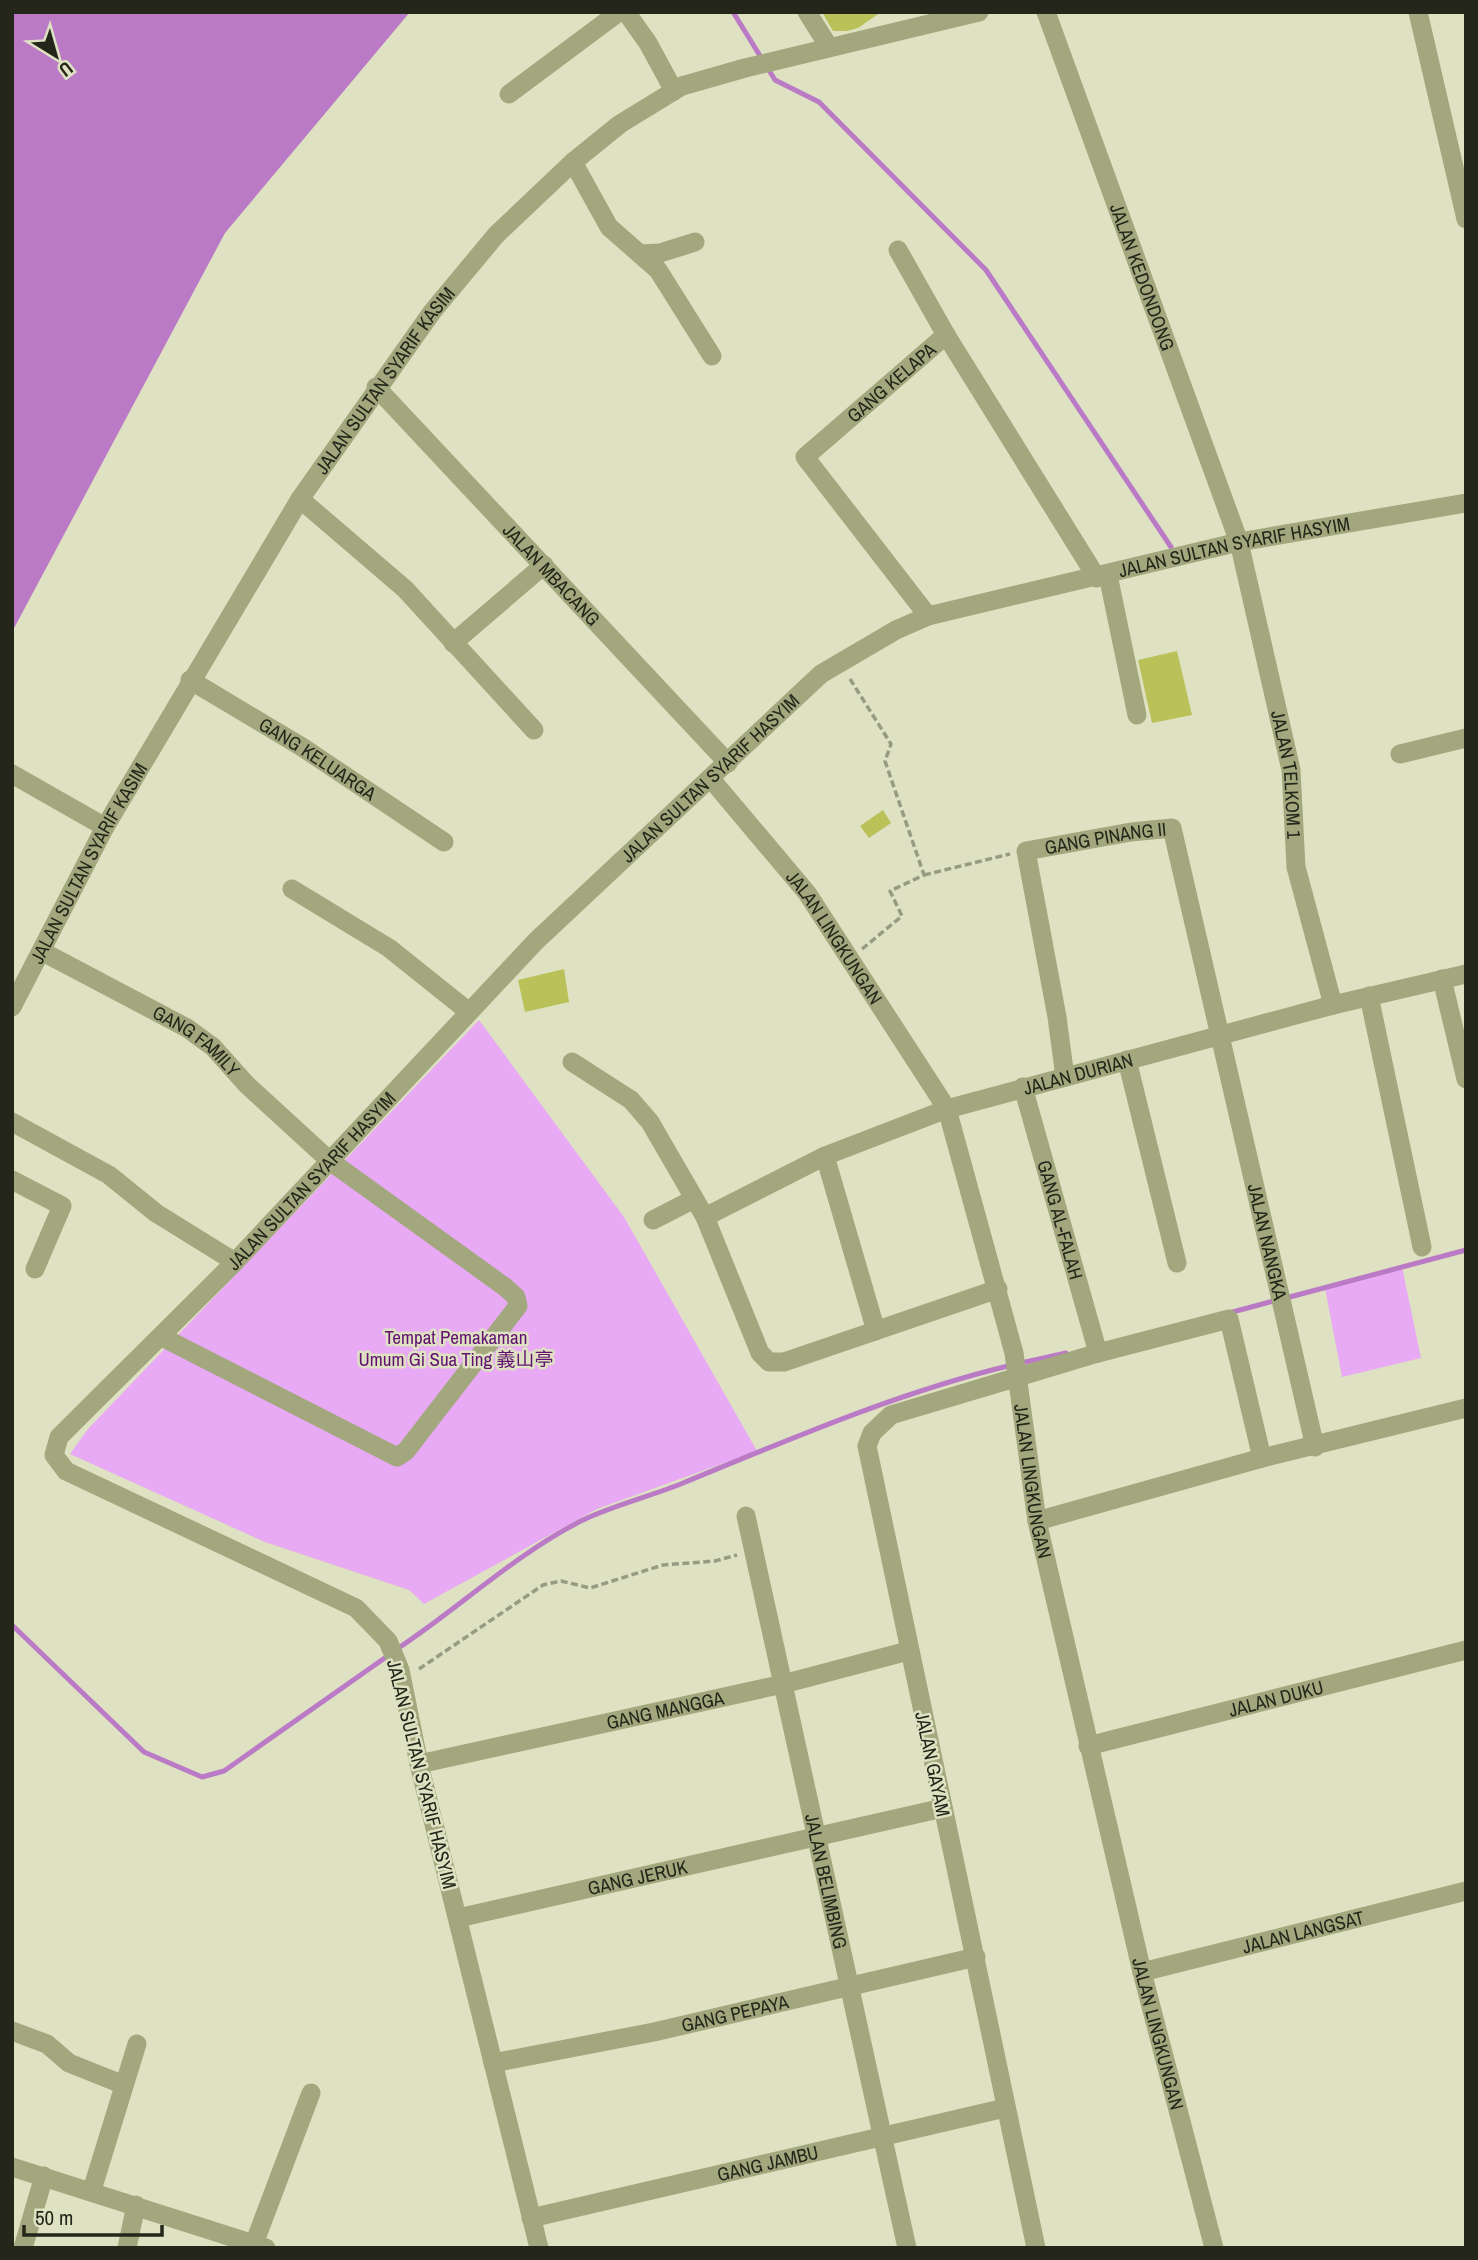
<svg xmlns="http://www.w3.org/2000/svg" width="1478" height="2260" font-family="'Archivo Narrow','Noto Sans SC',sans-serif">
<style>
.green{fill:#e8aaf4}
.water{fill:#ba7ac6}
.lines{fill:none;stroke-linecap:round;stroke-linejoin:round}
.stream{stroke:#ba7ac6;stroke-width:5}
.building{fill:#b9c158}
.path{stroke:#989b83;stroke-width:3.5;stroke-dasharray:7 3.5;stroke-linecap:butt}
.minor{stroke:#a2a77d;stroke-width:19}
.labels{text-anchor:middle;stroke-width:5;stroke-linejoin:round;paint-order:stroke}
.street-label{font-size:19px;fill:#25261a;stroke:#dee2c2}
.park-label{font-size:19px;fill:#631171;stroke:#dee2c2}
</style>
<rect width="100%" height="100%" fill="#dee2c2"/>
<g class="green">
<polygon points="479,1020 624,1217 757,1451 597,1509 424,1604 409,1590 265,1542 70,1454 88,1429"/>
<polygon points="1402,1267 1421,1358 1342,1377 1325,1288"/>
</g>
<polygon class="water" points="12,12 410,12 225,233 12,632"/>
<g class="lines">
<g class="stream">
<polyline points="733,12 762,59"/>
<polyline points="767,67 775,80 819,102 986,270 1171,547"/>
<polyline points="1286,1298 1466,1250"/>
<polyline points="1229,1313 1277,1300"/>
<polyline points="1021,1363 1066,1353"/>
<polyline points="12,1625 144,1752 202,1777 224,1771 389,1655"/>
<path d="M397,1649C458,1609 513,1556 579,1522C607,1507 652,1496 683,1483C790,1439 899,1392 1012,1365"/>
</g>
</g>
<g class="building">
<polygon points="822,12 881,12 858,28 847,31 833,31"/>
<polygon points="1177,651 1192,715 1152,723 1138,660"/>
<polygon points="883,810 891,823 869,838 860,826"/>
<polygon points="564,969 569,1002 525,1012 518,980"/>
</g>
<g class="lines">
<g class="path">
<polyline points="850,679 891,744 885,761 924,875 890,891 902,916 862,949"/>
<polyline points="924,875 1010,854"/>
<polyline points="419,1669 543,1585 561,1581 590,1588 663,1565 715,1561 737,1555"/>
</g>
<g class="minor">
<polyline points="626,12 648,43 674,91"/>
<polyline points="807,12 829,47"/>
<path id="s1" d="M1046,12L1239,542L1291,770L1296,867L1333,1005"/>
<polyline points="1418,12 1466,219"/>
<polyline points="509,94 619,12"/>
<polyline points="573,162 609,227 658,270 712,356"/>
<polyline points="898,250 946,335"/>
<polyline points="640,254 660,253 695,242"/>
<path id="s2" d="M376,387L728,763"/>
<polyline points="300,499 405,589 534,730"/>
<polyline points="1108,575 1137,715"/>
<path id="s3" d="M928,616L805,457L946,335L1097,578"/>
<polyline points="453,643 544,565"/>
<path id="s4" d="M190,680L302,747L444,842"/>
<polyline points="1400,754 1466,738"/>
<polyline points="12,774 105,827"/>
<path id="s5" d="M711,779L807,893L947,1109L1014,1353L1037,1521L1142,1972L1214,2248"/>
<polyline points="292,889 389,948 469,1012"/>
<path id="s6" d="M43,952L187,1028L213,1047L247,1085L330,1161L505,1287L516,1297L518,1306L406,1451L397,1457L162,1337"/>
<polyline points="1442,979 1466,1079"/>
<polyline points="1369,996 1422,1247"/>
<path id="s7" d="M12,1007L105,827L300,499L432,312L496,235L573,162L620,124L682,86L745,68L979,12"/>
<polyline points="1127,1060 1177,1263"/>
<polyline points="572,1062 631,1100 650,1122 705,1217 760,1353 769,1362 784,1362 998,1289"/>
<path id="s8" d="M1065,1077L1057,1017L1026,851L1131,832L1172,828L1315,1447"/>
<path id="s9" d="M1023,1087L1098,1353"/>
<polyline points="12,1122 109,1175 156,1213 235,1262"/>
<polyline points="825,1156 876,1331"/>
<polyline points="12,1180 62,1206 35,1269"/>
<path id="s10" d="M705,1217L825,1156L947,1109L1333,1005L1466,974"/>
<polyline points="653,1220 694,1199"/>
<path id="s11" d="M746,1516L907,2248"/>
<polyline points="1037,1521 1262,1458 1466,1408"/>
<path id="s12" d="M1088,1746L1466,1650"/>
<path id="s13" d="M419,1764L783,1684L908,1651"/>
<path id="s14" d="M458,1918L943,1808"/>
<path id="s15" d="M1142,1972L1466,1891"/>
<polyline points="12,2031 47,2044 69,2063 124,2085"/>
<path id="s16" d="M493,2063L654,2032L976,1957"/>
<polyline points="12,2167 266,2248"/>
<polyline points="92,2190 137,2044"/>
<path id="s17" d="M531,2218L1005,2108"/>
<polyline points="254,2244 311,2093"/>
<polyline points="23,2248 44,2176"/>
<polyline points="127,2248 136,2205"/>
<path id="s18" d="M539,2248L419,1764L400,1670L388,1641L356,1608L66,1471L54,1455L59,1437L235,1262L536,941L821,674L896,630L928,616L1239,542L1466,503"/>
<polyline points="1036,2248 867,1446 872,1433 891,1415 1098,1353 1229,1319 1262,1458"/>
</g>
</g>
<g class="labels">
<g class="street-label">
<text dy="7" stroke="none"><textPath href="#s1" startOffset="282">JALAN KEDONDONG</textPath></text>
<text dy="7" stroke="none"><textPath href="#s7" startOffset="730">JALAN SULTAN SYARIF KASIM</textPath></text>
<text dy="7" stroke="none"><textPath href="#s3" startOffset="315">GANG KELAPA</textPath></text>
<text dy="7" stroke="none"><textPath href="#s18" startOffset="2546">JALAN SULTAN SYARIF HASYIM</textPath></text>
<text dy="7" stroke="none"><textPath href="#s2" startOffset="257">JALAN MBACANG</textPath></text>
<text dy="7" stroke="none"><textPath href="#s4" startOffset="150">GANG KELUARGA</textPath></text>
<text dy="7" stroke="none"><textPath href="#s1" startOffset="802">JALAN TELKOM 1</textPath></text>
<text dy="7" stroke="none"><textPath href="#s18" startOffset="1958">JALAN SULTAN SYARIF HASYIM</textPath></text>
<text dy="7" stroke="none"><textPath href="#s8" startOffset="310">GANG PINANG II</textPath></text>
<text dy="7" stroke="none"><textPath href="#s7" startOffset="163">JALAN SULTAN SYARIF KASIM</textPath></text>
<text dy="7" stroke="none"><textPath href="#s5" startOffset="201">JALAN LINGKUNGAN</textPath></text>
<text dy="7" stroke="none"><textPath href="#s6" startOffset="178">GANG FAMILY</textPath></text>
<text dy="7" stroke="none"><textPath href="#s10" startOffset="401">JALAN DURIAN</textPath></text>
<text dy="7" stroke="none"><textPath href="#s18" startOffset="1391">JALAN SULTAN SYARIF HASYIM</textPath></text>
<text dy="7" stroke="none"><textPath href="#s9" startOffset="138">GANG AL-FALAH</textPath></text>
<text dy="7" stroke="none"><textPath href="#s8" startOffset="802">JALAN NANGKA</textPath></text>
<text dy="7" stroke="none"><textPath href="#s5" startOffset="789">JALAN LINGKUNGAN</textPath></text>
<text dy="7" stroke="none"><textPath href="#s12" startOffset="194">JALAN DUKU</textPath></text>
<text dy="7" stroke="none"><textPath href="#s13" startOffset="252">GANG MANGGA</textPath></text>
<text transform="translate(933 1764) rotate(78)" y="7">JALAN GAYAM</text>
<text transform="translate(422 1774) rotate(76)" y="7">JALAN SULTAN SYARIF HASYIM</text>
<text dy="7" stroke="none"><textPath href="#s14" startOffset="184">GANG JERUK</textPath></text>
<text dy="7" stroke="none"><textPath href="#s11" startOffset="374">JALAN BELIMBING</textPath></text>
<text dy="7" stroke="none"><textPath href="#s15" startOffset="166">JALAN LANGSAT</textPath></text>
<text dy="7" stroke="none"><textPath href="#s16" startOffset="247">GANG PEPAYA</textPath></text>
<text dy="7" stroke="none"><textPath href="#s5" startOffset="1356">JALAN LINGKUNGAN</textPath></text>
<text dy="7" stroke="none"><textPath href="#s17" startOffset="243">GANG JAMBU</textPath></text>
</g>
<g class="park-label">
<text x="456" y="1344">Tempat Pemakaman<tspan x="456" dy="22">Umum Gi Sua Ting 義山亭</tspan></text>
</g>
</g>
<rect width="1478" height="2260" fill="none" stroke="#25261a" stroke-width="28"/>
<g transform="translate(56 56) rotate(143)" stroke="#dee2c2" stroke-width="5" paint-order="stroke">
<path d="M0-5L12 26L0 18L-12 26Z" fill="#25261a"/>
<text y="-10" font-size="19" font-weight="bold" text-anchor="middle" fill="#25261a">U</text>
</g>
<path d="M24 2225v10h138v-10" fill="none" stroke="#25261a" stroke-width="3.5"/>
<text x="35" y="2225" font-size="21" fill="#25261a" stroke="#dee2c2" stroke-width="5" paint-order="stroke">50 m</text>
</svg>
